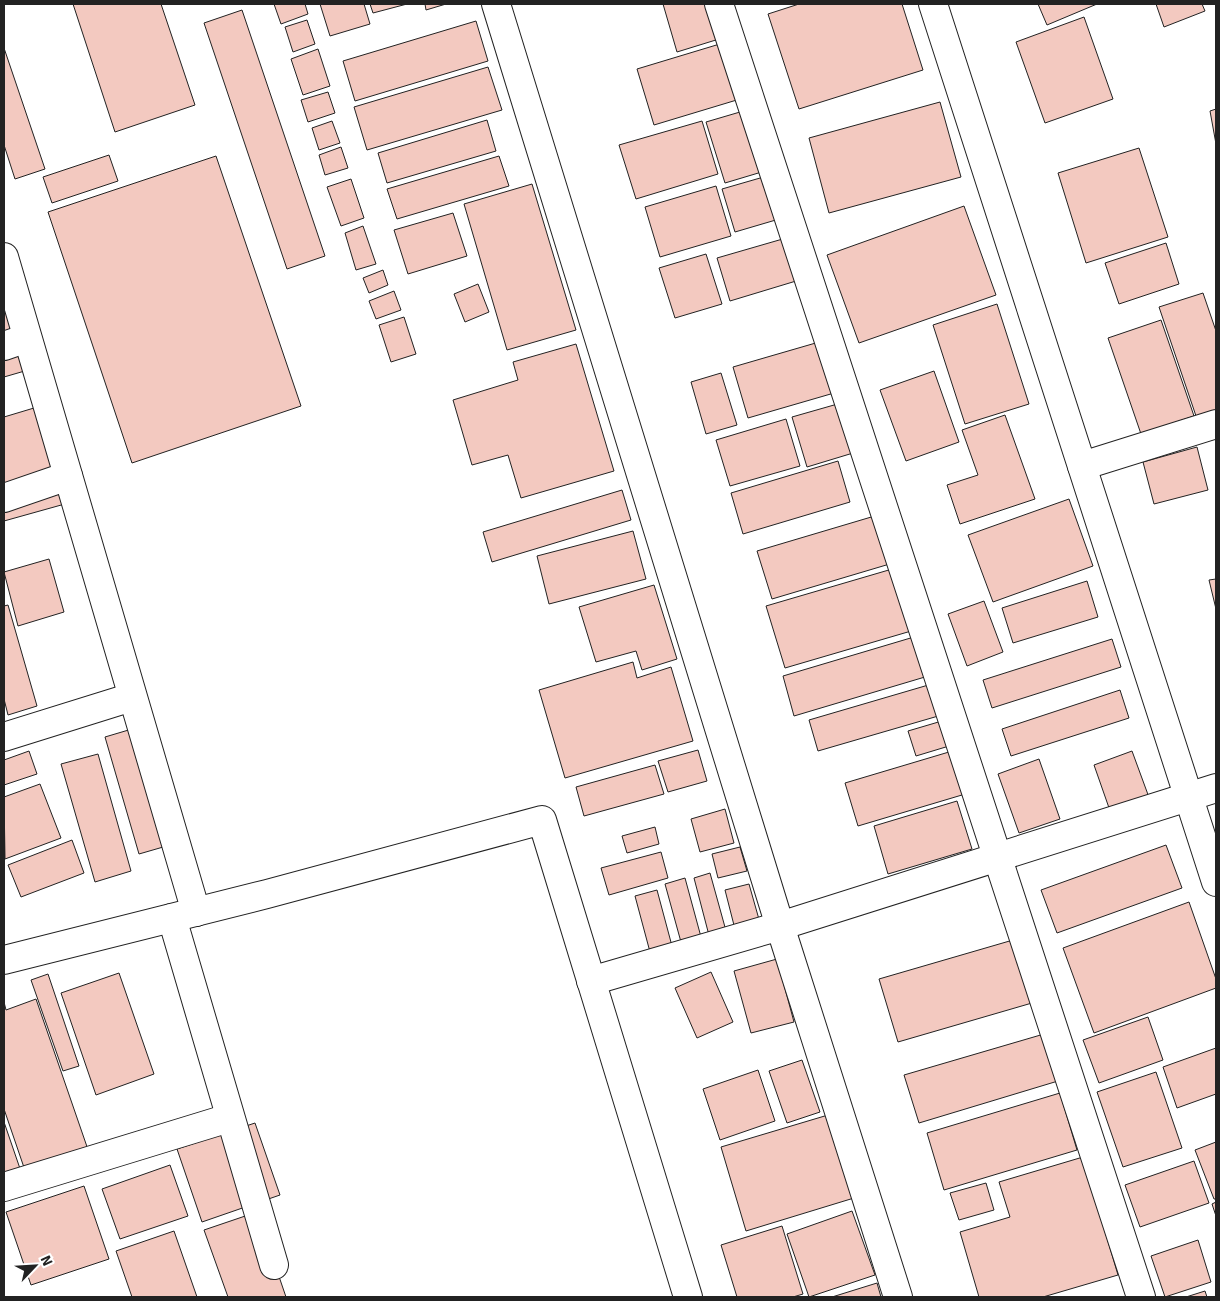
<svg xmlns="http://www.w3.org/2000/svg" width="1220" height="1301" font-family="Signika,sans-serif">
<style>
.building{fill:#f3c9c0;stroke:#222}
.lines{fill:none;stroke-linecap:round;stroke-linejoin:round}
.street-casing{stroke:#222;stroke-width:30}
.street{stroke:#fff;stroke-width:28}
</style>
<rect width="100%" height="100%" fill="#fff"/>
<g class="building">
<polygon points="73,4 161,4 195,105 115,132"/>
<polygon points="274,4 305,4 308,14 281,24"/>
<polygon points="320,4 364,4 370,24 330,36"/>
<polygon points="370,4 407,4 373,13"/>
<polygon points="425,4 446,4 426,10"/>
<polygon points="663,4 723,4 732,35 677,52"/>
<polygon points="799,4 902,4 923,70 799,109 768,14"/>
<polygon points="1038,4 1097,4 1047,25"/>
<polygon points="1156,4 1202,4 1205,11 1164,27"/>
<polygon points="242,10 325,256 287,269 204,23"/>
<polygon points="1084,17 1113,99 1045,123 1016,42"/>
<polygon points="307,20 315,44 293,52 285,27"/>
<polygon points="476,21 488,61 355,101 343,61"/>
<polygon points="733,40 750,96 654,125 637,69"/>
<polygon points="4,48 45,169 15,179 4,145"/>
<polygon points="318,49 330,86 303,95 291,59"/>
<polygon points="488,67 502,110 367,150 354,107"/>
<polygon points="328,92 335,113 308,122 301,100"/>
<polygon points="940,102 961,177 829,213 809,138"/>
<polygon points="757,107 775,168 725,183 706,122"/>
<polygon points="1216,109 1216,144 1210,111"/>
<polygon points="487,120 496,151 387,183 378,153"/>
<polygon points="332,121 340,143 319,150 312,128"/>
<polygon points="702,121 718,174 636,199 619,145"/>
<polygon points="341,147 348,168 325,175 319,155"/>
<polygon points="1139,148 1168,237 1086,263 1058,173"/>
<polygon points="109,155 118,181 52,203 43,177"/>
<polygon points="216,156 301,406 132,463 48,212"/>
<polygon points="499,156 509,186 397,219 387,189"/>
<polygon points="774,174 786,217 735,232 722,189"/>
<polygon points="351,179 364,218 341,226 327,187"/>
<polygon points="532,184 576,330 507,350 464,204"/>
<polygon points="716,186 731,236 660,257 645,207"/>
<polygon points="964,206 996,295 859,343 827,255"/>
<polygon points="453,213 467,256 408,274 394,230"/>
<polygon points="363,226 376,264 356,270 345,233"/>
<polygon points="793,236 806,278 730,301 717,258"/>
<polygon points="1166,243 1179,284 1119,304 1105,263"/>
<polygon points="706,254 722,304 675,318 659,268"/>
<polygon points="4,260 35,368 4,377"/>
<polygon points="383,270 388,285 369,293 363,278"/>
<polygon points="478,284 489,312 465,322 454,294"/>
<polygon points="394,291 401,310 376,319 369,301"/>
<polygon points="1203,293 1216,331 1216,410 1196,416 1159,307"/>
<polygon points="997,304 1029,404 965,424 933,325"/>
<polygon points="404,317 416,354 391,362 379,325"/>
<polygon points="1161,320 1194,416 1141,434 1108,338"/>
<polygon points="826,340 841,391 748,418 733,367"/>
<polygon points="576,344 614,471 521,498 508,455 472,465 453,400 518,380 513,362"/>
<polygon points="934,371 959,442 906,461 880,390"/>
<polygon points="721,373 737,425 706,434 691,382"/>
<polygon points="848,401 863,450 807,467 792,417"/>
<polygon points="44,405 72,502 4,521 4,417"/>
<polygon points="1005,415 1035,499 960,524 947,485 978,475 962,430"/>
<polygon points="786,419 800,466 730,486 716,440"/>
<polygon points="1197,447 1208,490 1154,504 1143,462"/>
<polygon points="838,461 850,502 743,534 731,493"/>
<polygon points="622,490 631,520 492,562 483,532"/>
<polygon points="1069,499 1093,566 993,602 968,535"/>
<polygon points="878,515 893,563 772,599 757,551"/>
<polygon points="633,531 646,579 549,604 537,556"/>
<polygon points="49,559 64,612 18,626 4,572"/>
<polygon points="899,567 918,629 785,668 766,606"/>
<polygon points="1216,579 1216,609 1209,580"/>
<polygon points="1087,581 1098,617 1013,643 1002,608"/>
<polygon points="654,585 677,659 642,670 636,651 596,662 579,607"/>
<polygon points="984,601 1003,652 967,666 948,614"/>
<polygon points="8,605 37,706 8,715 4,699 4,606"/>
<polygon points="924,634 935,674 794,716 783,676"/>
<polygon points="1112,639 1121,667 992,708 983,680"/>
<polygon points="633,662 637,678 671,667 693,741 565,778 539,690"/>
<polygon points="942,681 952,712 818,751 809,720"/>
<polygon points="1120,690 1129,718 1011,756 1002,729"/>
<polygon points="952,718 959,743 916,756 908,731"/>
<polygon points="142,726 177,843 139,854 105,737"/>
<polygon points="959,749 972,792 858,826 845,783"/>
<polygon points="698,750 707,781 668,792 658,761"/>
<polygon points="29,751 37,774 4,785 4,760"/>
<polygon points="1132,751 1154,811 1115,825 1094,765"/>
<polygon points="98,754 131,871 95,882 61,764"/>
<polygon points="1039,759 1060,819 1019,833 998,774"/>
<polygon points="655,765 664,794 584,816 576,787"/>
<polygon points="40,784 61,838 5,859 4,797"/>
<polygon points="957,801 972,849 888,874 874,826"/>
<polygon points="725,809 734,843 700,852 691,819"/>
<polygon points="655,827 659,844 627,853 622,836"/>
<polygon points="72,840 84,873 21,897 8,865"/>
<polygon points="1166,845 1182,888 1057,933 1041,890"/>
<polygon points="740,847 747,871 718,878 712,854"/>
<polygon points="661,852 668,878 609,895 601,868"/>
<polygon points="710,873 728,938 711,943 694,878"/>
<polygon points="685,878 704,948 684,953 665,884"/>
<polygon points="749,884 762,930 737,937 725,890"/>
<polygon points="657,890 672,946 650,952 635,896"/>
<polygon points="1189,902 1216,979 1216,988 1094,1033 1063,948"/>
<polygon points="1013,940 1032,1003 898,1042 879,979"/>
<polygon points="777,959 794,1022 751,1033 734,971"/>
<polygon points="711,972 733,1022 697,1038 675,988"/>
<polygon points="119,973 154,1074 96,1095 61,993"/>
<polygon points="48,974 79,1066 63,1071 31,980"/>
<polygon points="36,999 94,1167 31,1188 4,1109 4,1002 6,1010"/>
<polygon points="1148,1017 1163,1060 1099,1083 1083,1040"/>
<polygon points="1044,1034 1058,1081 919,1123 904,1075"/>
<polygon points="1216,1048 1216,1094 1177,1108 1163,1067"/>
<polygon points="802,1060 820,1112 787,1123 769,1071"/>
<polygon points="758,1070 775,1121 720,1140 703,1089"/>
<polygon points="1156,1072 1182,1148 1123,1167 1097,1092"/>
<polygon points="1060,1093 1077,1150 944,1190 927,1133"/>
<polygon points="828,1115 854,1198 746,1231 721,1147"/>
<polygon points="4,1122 27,1189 4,1197"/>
<polygon points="255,1123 280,1195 202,1222 177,1149"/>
<polygon points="1216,1142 1216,1199 1214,1199 1195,1150"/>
<polygon points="1083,1157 1118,1275 1043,1297 979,1297 960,1232 1010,1217 999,1182"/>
<polygon points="1194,1161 1209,1203 1140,1227 1125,1185"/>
<polygon points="170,1165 188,1216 120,1239 102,1189"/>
<polygon points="986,1183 994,1210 959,1220 950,1193"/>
<polygon points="84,1186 109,1259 31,1285 6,1212"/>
<polygon points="1216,1202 1216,1216 1212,1204"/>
<polygon points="852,1211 875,1275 809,1297 787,1234"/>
<polygon points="257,1212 286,1297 228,1297 204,1230"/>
<polygon points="782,1226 803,1294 793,1297 737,1297 721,1245"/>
<polygon points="174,1231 197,1297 132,1297 116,1251"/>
<polygon points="1198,1240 1211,1282 1165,1297 1151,1256"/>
<polygon points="877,1283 881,1297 832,1297"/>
<polygon points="1205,1291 1207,1297 1186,1297"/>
</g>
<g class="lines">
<g class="street-casing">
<g id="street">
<polyline points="496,4 780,926 898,1297"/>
<polyline points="719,4 1141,1297"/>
<polyline points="933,4 1216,882"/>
<polyline points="4,257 196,912"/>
<polyline points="4,346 27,338"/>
<polyline points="1082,466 1216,424"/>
<polyline points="4,498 68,476"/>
<polyline points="4,737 132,697"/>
<polyline points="172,918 274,1265"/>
<polyline points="4,960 267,894 542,820 688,1297"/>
<polyline points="591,981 780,926 1216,788"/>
<polyline points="4,1187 229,1118"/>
</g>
</g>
<use href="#street" class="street"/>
</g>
<rect width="1220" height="1301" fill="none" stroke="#222222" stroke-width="10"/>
<g transform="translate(35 1266) rotate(65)" stroke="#ffffff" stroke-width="4" paint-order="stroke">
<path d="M0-4L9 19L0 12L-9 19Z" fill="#222222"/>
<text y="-8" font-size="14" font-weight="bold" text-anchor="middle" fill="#222222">N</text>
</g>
</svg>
